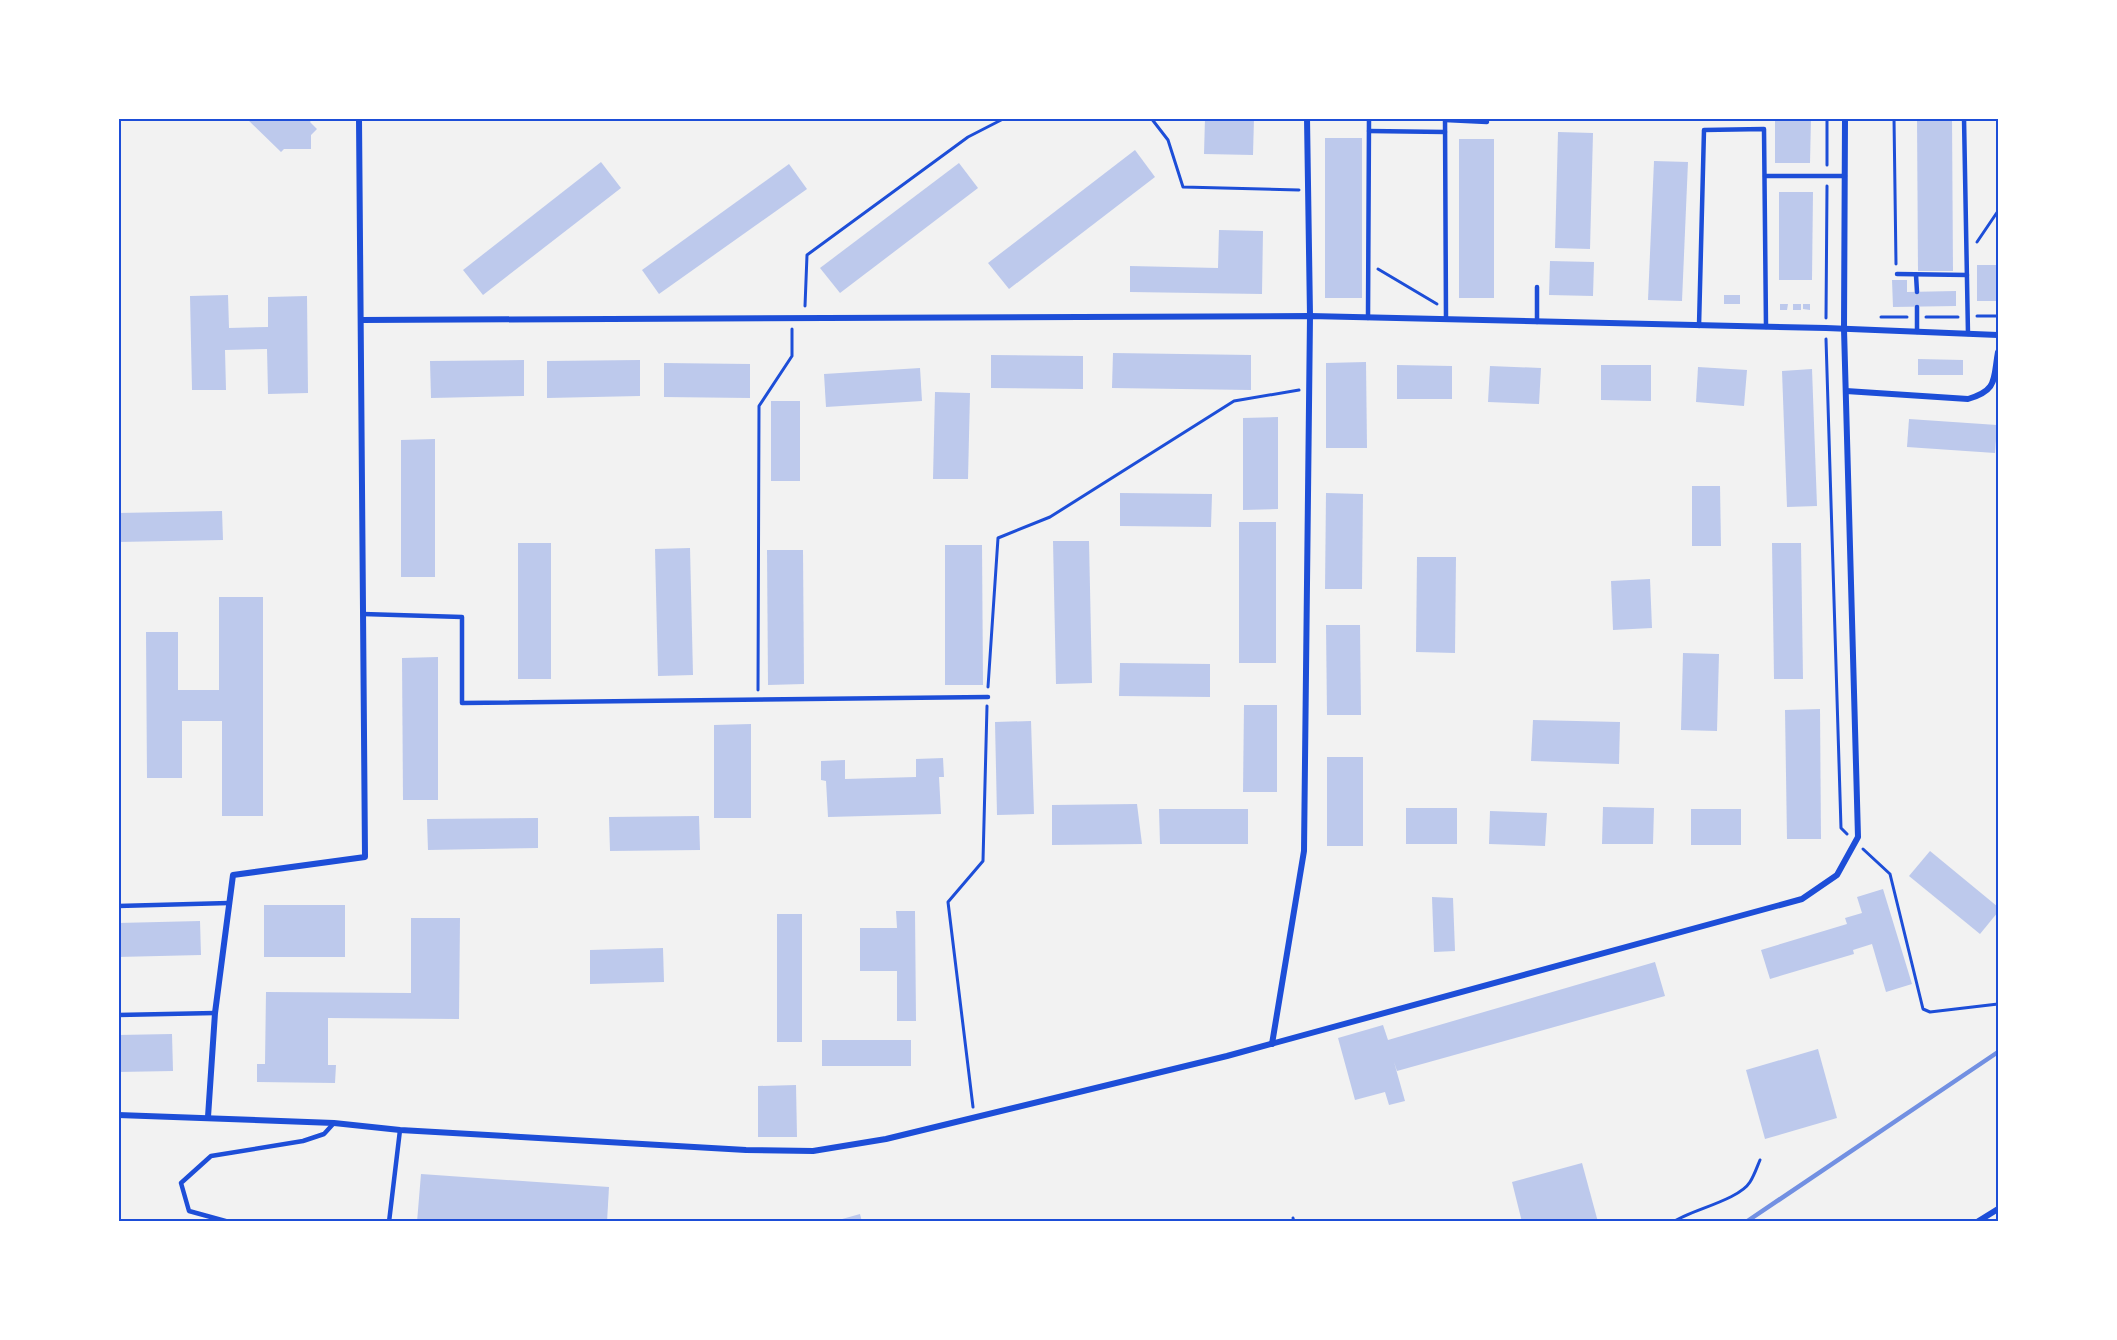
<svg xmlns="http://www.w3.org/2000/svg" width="2117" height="1340" font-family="'IBM Plex Sans',sans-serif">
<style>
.building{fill:#bdc9ec}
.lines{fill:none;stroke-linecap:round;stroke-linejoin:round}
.path{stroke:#1d4ed8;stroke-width:3}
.service{stroke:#1d4ed8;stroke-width:4.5}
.minor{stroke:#1d4ed8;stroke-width:6}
.rail{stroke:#7290e2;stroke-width:4.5}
.neatline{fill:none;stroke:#1d4ed8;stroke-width:2}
</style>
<rect width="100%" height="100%" fill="#f2f2f2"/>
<g class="building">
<polygon points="246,118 313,118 310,122 317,129 311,135 311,149 284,149 281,152"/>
<polygon points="1205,118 1254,118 1253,155 1204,154"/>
<polygon points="1775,118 1811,118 1810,163 1775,163"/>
<polygon points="1917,118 1952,118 1953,271 1918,271"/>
<polygon points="1558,132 1593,133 1590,249 1555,248"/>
<rect x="1325" y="138" width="37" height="160"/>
<rect x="1459" y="139" width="35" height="159"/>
<polygon points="1135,150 1155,177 1009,289 988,263"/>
<polygon points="1654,161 1688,162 1682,301 1648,300"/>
<polygon points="601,162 621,188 483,295 463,270"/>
<polygon points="959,163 978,188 840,293 820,268"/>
<polygon points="789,164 807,189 659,294 642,270"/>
<polygon points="1779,192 1813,192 1812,280 1779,280"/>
<polygon points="1219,230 1263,231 1262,294 1130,292 1130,266 1218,268"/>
<polygon points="1550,261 1594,262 1593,296 1549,295"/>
<rect x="1977" y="265" width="21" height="36"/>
<polygon points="1892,280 1907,280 1907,292 1956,291 1956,306 1893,307"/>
<polygon points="228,295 229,328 268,327 268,297 307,296 308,393 268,394 267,349 225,350 226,390 192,390 190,296"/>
<rect x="1724" y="295" width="16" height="9"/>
<polygon points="1780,304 1788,304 1787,310 1780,310"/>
<rect x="1793" y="304" width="8" height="6"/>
<polygon points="1803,304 1810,304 1810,310 1803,309"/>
<polygon points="1113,353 1251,355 1251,390 1112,388"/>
<polygon points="991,355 1083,356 1083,389 991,388"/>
<polygon points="1918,359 1963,360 1963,375 1918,375"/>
<polygon points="524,360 524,396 431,398 430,361"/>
<polygon points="640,360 640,396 547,398 547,361"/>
<polygon points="1366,362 1367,448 1326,448 1326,363"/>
<polygon points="664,363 750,364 750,398 664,397"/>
<polygon points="1397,365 1452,366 1452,399 1397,399"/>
<polygon points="1601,365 1651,365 1651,401 1601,400"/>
<polygon points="1490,366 1541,368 1539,404 1488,402"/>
<polygon points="1698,367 1747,370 1744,406 1696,402"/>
<polygon points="920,368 922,401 826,407 824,374"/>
<polygon points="1812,369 1817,506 1787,507 1782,371"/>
<polygon points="935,392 970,393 968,479 933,479"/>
<rect x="771" y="401" width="29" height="80"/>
<polygon points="1278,417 1278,509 1243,510 1243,418"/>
<polygon points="1909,419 1997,425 1995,453 1907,447"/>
<polygon points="435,439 435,577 401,577 401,440"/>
<polygon points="1692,486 1720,486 1721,546 1692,546"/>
<polygon points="1120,493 1212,494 1211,527 1120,526"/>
<polygon points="1326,493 1363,494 1362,589 1325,589"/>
<polygon points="222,511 223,540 118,542 118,513"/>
<rect x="1239" y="522" width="37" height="141"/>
<polygon points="1053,541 1089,541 1092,683 1056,684"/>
<rect x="518" y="543" width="33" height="136"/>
<polygon points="1772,543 1801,543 1803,679 1774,679"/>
<polygon points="945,545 982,545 983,685 945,685"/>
<polygon points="690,548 693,675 658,676 655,549"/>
<polygon points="767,550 803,550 804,684 768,685"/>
<polygon points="1417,557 1456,557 1455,653 1416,652"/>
<polygon points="1650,579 1652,628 1613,630 1611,581"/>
<polygon points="219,597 263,597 263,816 222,816 222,721 182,721 182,778 147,778 146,632 178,632 178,690 219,690"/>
<polygon points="1326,625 1360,625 1361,715 1327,715"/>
<polygon points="1683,653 1719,654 1717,731 1681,730"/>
<polygon points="438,657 438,800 403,800 402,658"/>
<polygon points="1120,663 1210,664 1210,697 1119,696"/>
<polygon points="1244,705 1277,705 1277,792 1243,792"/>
<polygon points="1820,709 1821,839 1787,839 1785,710"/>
<polygon points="1533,720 1620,722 1619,764 1531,761"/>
<polygon points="1031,721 1034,814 997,815 995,722"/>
<polygon points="751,724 751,818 714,818 714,725"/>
<rect x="1327" y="757" width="36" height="89"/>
<polygon points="943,758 944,777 939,777 941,814 828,817 826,781 821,780 821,761 845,760 845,779 916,777 916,759"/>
<polygon points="1137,804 1142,844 1052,845 1052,805"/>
<polygon points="1603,807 1654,808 1653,844 1602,844"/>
<rect x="1406" y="808" width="51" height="36"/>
<polygon points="1159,809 1248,809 1248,844 1160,844"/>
<rect x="1691" y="809" width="50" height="36"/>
<polygon points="1490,811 1547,813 1545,846 1489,844"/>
<polygon points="699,816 700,850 610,851 609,817"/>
<polygon points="538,818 538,848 428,850 427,819"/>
<polygon points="1930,851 1998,907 1998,912 1980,934 1909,876"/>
<polygon points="1883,889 1912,984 1886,992 1872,944 1853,950 1854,954 1770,979 1761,950 1847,924 1845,918 1862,913 1857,897"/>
<polygon points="1432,897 1453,898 1455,951 1434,952"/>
<rect x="264" y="905" width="81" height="52"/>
<polygon points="896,911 915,911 916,1021 897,1021 897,971 860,971 860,928 897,928"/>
<rect x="777" y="914" width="25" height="128"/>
<polygon points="411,918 460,918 459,1019 328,1018 328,1065 336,1065 335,1083 257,1082 257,1064 265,1064 266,992 411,993"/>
<polygon points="200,921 201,955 118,957 118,923"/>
<polygon points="663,948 664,982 590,984 590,950"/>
<polygon points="1655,962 1665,996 1397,1071 1394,1062 1405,1101 1389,1105 1385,1092 1355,1100 1338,1038 1383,1025 1388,1040"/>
<polygon points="172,1034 173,1071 118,1072 118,1035"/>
<rect x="822" y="1040" width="89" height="26"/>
<polygon points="1818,1049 1837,1118 1765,1139 1746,1070"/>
<polygon points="796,1085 797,1137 758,1137 758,1086"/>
<polygon points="1582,1163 1598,1222 1522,1222 1512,1182"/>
<polygon points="421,1174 609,1187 607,1222 417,1222"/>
<polygon points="860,1214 862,1222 835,1222 835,1221"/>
</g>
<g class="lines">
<g class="path">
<polyline points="1151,118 1168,140 1183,187 1299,190"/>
<polyline points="1894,118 1896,264"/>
<polyline points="1827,165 1827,118"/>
<polyline points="1977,242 1998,211"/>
<polyline points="1378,269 1437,304"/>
<polyline points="805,306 807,255 968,137 1005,118"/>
<polyline points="1977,316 1998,316"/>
<polyline points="1881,317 1907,317"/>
<polyline points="1926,317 1958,317"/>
<polyline points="1826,318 1827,186"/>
<polyline points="1826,339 1841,828 1847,834"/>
<polyline points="988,687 998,538 1050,517 1234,401 1299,390"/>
<polyline points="758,690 759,406 792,356 792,329"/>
<polyline points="1863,849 1890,874 1923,1009 1930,1012 1998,1004"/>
<polyline points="973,1107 948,902 983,861 987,706"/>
<polyline points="1293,1218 1294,1222"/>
<path d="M1673,1222C1691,1210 1739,1200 1750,1182C1754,1176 1757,1167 1760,1160"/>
</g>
<g class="service">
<polyline points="1445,118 1446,319"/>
<polyline points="1964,118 1968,334"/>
<polyline points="1445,120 1487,122"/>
<polyline points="1369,131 1445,132"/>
<polyline points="1765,176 1845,176"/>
<polyline points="1897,274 1967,275"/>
<polyline points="1916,275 1917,292"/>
<polyline points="1917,307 1917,332"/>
<polyline points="1368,318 1369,118"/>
<polyline points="1537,322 1537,287"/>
<polyline points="1699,326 1704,130 1764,129 1766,327"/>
<polyline points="363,614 462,617 462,703 988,697"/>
<polyline points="118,906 229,903"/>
<polyline points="118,1015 215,1013"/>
<polyline points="229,1222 189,1211 181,1183 211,1156 303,1141 324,1134 334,1123"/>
<polyline points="389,1222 400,1130"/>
</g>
<g class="minor">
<polyline points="361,320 1310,316 1826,328 1998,335"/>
<path d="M1846,391L1968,399C1998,390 1993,380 1998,352"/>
<polyline points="1272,1044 1304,851 1310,316 1307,118"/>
<polyline points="118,1115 334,1123 400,1130 746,1150 813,1151 886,1139 1227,1056 1802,899 1837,875 1858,837 1844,329 1845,118"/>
<polyline points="208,1117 215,1013 233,875 365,857 359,118"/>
<polyline points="1977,1222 1998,1209"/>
</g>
<polyline class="rail" points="1746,1222 1998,1052"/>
</g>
<rect width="2117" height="1340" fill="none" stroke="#ffffff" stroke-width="240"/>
<rect x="120" y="120" width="1877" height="1100" class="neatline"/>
</svg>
